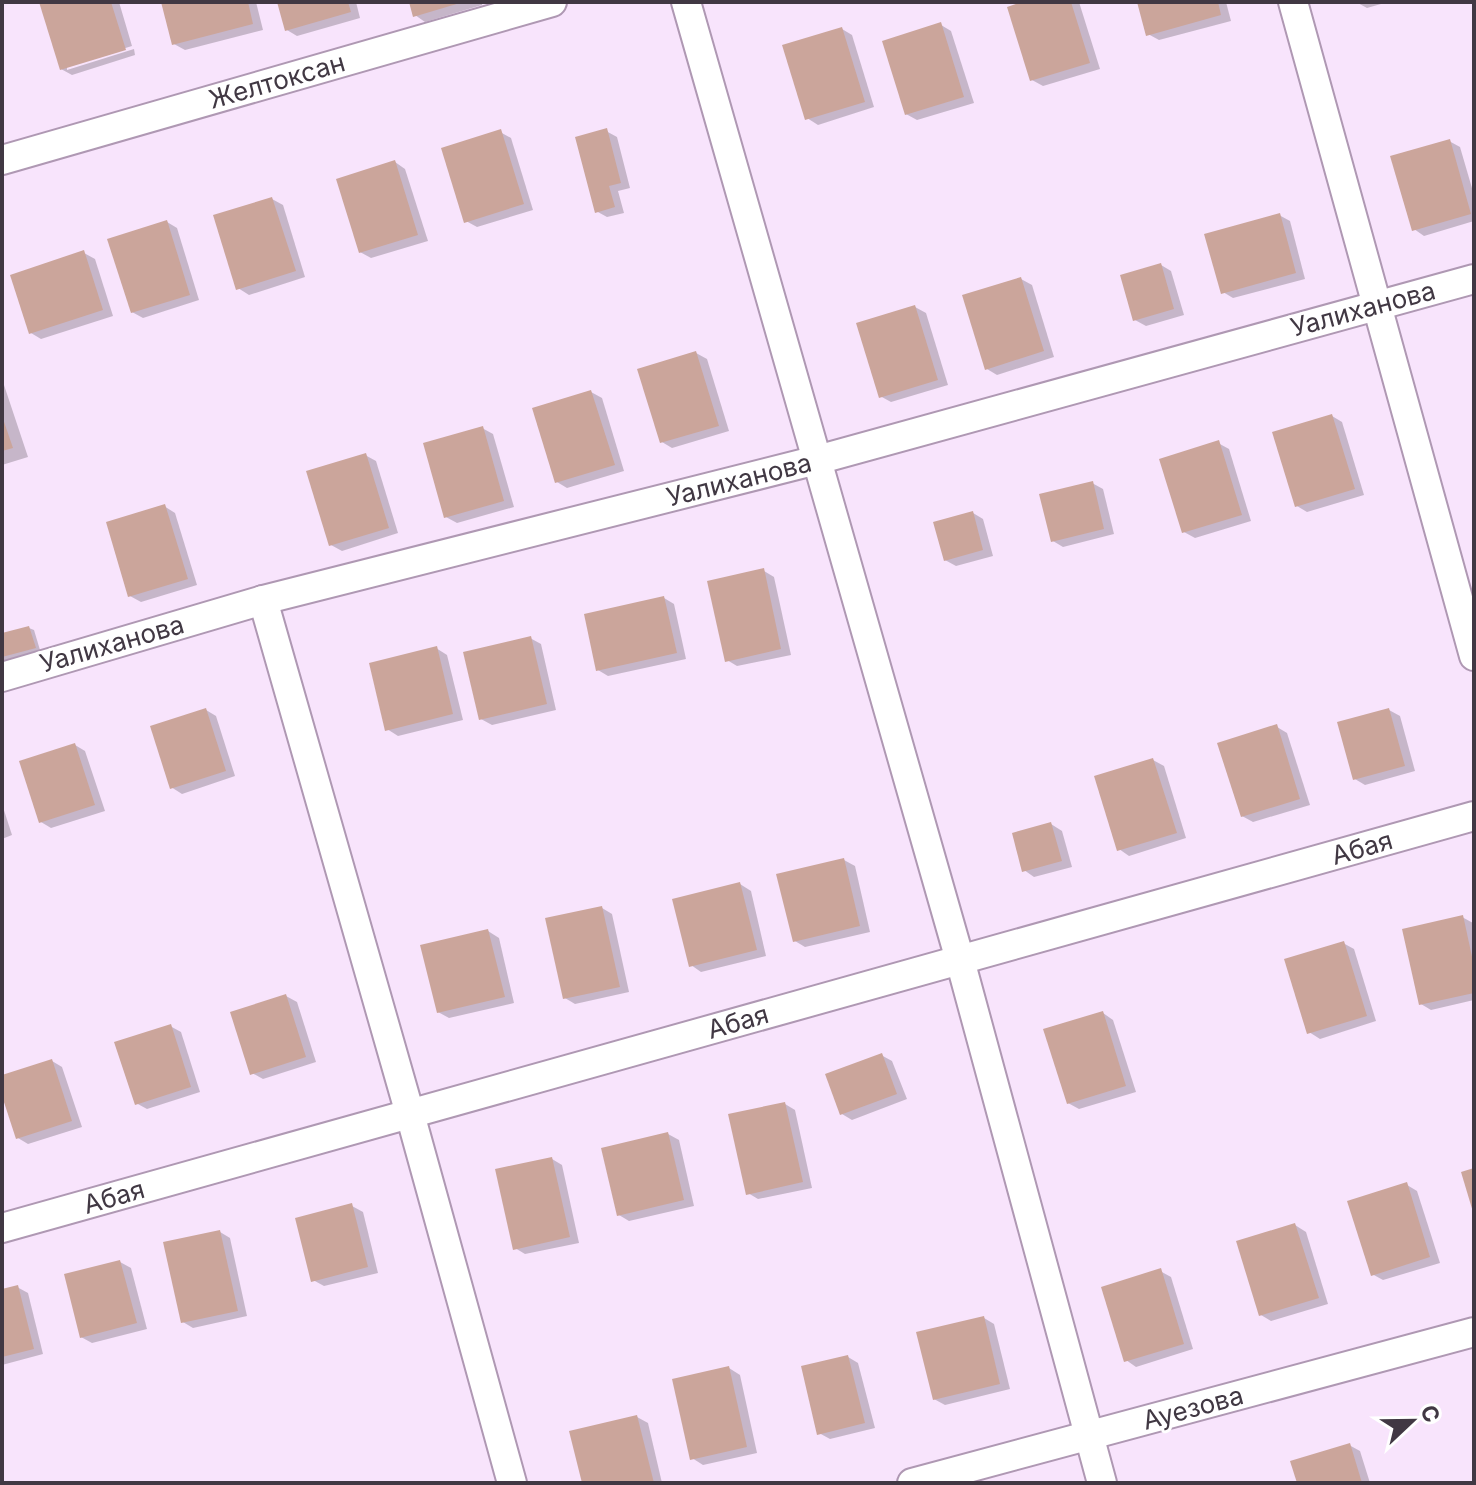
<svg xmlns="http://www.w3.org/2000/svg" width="1476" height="1485" font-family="Inter,sans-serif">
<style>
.shadow{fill:#0003}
.building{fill:#cba59b}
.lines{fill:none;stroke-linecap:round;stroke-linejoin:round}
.minor-casing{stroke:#af98b3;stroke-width:32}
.minor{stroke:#fff;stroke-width:28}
.labels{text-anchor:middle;stroke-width:6;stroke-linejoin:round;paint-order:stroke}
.street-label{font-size:26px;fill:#413843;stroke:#fff}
</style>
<rect width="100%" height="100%" fill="#f8e4fc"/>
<g class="shadow">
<polygon points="41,2 119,2 132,46 67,66 67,70 134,49 135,55 72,75 61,69"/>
<polygon points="163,2 256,2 263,30 185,50 174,44"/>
<polygon points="279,2 356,2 360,18 297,36 287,30"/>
<polygon points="411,2 482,2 482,5 425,22 415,15"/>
<polygon points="1029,2 1079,2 1100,69 1043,86 1032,80"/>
<polygon points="1139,2 1226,2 1231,21 1159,40 1148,34"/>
<polygon points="1356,2 1388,2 1367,8"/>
<polygon points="941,25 951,31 974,103 917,120 906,114"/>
<polygon points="842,29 852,35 874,107 818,125 807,118"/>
<polygon points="606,131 617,137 630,188 618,191 624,213 607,217 596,211"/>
<polygon points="500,132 511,138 533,210 477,227 466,221"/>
<polygon points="1449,141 1460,147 1474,195 1474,221 1424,236 1414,229"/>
<polygon points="395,162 405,169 428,241 371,258 360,252"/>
<polygon points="272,199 283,205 305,277 249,295 238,288"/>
<polygon points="1279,215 1290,221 1305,279 1233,298 1223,292"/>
<polygon points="167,222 177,228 199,300 143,318 132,312"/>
<polygon points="84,253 95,259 113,316 41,339 31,333"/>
<polygon points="1161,265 1171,271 1184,315 1146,326 1135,320"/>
<polygon points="1021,279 1032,285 1054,357 997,375 987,369"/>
<polygon points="915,307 926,313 948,385 891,402 880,396"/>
<polygon points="696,353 707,359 729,431 672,448 662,442"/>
<polygon points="2,379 28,457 2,465"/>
<polygon points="591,392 602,398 624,471 567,488 557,482"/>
<polygon points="1332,416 1342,422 1364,495 1307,512 1297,506"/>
<polygon points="482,428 493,434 514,507 457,523 446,517"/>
<polygon points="1218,443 1229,449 1251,521 1195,538 1184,532"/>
<polygon points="365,455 376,461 398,533 342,551 331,545"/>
<polygon points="1092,483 1103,489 1114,534 1063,547 1053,541"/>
<polygon points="164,506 175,513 197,585 141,602 130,596"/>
<polygon points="973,513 983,519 993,556 956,566 945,560"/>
<polygon points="764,571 774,577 791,655 737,666 727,660"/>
<polygon points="664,598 674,604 686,659 608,676 598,670"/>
<polygon points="29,628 34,630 40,650 2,661 2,635"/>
<polygon points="530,638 541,644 556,710 492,725 481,719"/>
<polygon points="436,648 447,655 463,720 398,736 387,729"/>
<polygon points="206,710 216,716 235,776 182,794 171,787"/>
<polygon points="1389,710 1400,716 1415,771 1365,785 1355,779"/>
<polygon points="1277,727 1287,733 1310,805 1253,822 1242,816"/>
<polygon points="75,745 85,751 105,811 51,828 41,822"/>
<polygon points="1153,760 1164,766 1186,838 1129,856 1119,849"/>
<polygon points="2,804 12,835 2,839"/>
<polygon points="1051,824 1062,831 1072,867 1034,877 1024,870"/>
<polygon points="844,860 855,866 870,932 805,947 795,941"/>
<polygon points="740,884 751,891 766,956 701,972 691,965"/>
<polygon points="602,908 612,914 629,992 575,1004 565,998"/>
<polygon points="1462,917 1473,923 1474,927 1474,1000 1431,1010 1421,1004"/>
<polygon points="488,931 499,938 514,1003 449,1018 438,1012"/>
<polygon points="1343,943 1354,949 1376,1021 1320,1039 1309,1032"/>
<polygon points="286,996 297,1002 316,1062 263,1079 252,1073"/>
<polygon points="1103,1013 1113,1020 1136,1092 1079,1109 1068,1103"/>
<polygon points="170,1026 181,1032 200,1092 147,1109 136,1103"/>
<polygon points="881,1055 892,1061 907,1099 852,1120 842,1114"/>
<polygon points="52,1061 62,1067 82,1127 28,1144 18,1138 2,1089 2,1077"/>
<polygon points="785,1104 795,1110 812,1188 758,1199 748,1193"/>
<polygon points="668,1134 679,1140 694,1206 629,1221 619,1215"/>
<polygon points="552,1159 562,1165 579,1243 525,1254 515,1248"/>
<polygon points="1407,1185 1417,1191 1440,1263 1383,1280 1372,1274"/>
<polygon points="352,1206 363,1212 378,1273 324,1286 313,1280"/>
<polygon points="1295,1225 1306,1232 1328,1304 1271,1321 1261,1315"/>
<polygon points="220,1232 230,1238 247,1316 193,1328 183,1322"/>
<polygon points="120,1262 131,1268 147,1329 92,1343 81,1337"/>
<polygon points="1160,1271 1171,1277 1193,1349 1136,1367 1126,1360"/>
<polygon points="17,1287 28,1293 43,1354 2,1365 2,1291"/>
<polygon points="984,1318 994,1324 1010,1389 945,1405 934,1399"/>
<polygon points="848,1357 858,1363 875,1428 830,1439 819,1433"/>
<polygon points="729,1368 740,1375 757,1453 703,1465 692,1458"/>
<polygon points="637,1417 648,1423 662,1483 584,1483"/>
<polygon points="1349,1445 1360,1451 1370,1483 1299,1483"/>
</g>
<g class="building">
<polygon points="39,2 111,2 126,50 60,70"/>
<polygon points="161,2 248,2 253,24 172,45"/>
<polygon points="277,2 348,2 351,12 285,31"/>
<polygon points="409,2 460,2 460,3 413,17"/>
<polygon points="1022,2 1071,2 1090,63 1030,81 1007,7"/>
<polygon points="1137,2 1218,2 1221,15 1146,36"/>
<polygon points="941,22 964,97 905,115 882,41"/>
<polygon points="842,27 865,102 805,120 782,45"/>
<polygon points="607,128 621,183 609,186 615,207 595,213 575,137"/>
<polygon points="501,129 524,204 464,223 441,148"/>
<polygon points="1450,139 1471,214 1412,231 1390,156"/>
<polygon points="395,160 418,235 359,253 336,179"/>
<polygon points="272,197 296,271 236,290 213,215"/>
<polygon points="1280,213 1296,273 1221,294 1204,234"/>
<polygon points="167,220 190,295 131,313 107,239"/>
<polygon points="84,250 103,310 29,334 10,275"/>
<polygon points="1161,263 1174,309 1133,321 1120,275"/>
<polygon points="1021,277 1044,351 985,370 962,295"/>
<polygon points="915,305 938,380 879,398 856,323"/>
<polygon points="696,351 719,426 660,443 637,369"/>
<polygon points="591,390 615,465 555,483 532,408"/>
<polygon points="1332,414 1355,489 1295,507 1272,432"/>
<polygon points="2,416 13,448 2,451"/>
<polygon points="483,426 504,501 444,518 423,443"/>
<polygon points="1219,440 1242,515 1182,533 1159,459"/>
<polygon points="366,453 389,528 329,546 306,471"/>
<polygon points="1093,481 1104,529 1051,542 1039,494"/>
<polygon points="165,504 188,579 128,597 106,522"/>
<polygon points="973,511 983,550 944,561 933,522"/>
<polygon points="764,568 781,649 725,662 707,581"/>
<polygon points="664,596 677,653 596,671 584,614"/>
<polygon points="29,626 36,648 2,657 2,633"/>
<polygon points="531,636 547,704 479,720 463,652"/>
<polygon points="437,646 453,714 385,731 369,663"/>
<polygon points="206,708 226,771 170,789 150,726"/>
<polygon points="1389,708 1405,766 1353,780 1337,722"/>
<polygon points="1277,724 1300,799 1241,817 1217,743"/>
<polygon points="75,743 95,805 39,823 19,761"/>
<polygon points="1153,758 1177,833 1117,851 1094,776"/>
<polygon points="1051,822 1062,861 1022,872 1012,833"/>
<polygon points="844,858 860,926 793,942 776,874"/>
<polygon points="740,882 757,950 689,967 672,899"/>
<polygon points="602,906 620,987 563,999 545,918"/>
<polygon points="1463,915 1474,966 1474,993 1419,1005 1402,929"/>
<polygon points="488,929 505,997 437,1013 420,945"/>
<polygon points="1344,941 1367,1016 1307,1034 1284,959"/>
<polygon points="286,994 306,1057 250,1075 230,1012"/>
<polygon points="1103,1011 1126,1086 1067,1104 1043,1029"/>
<polygon points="171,1024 191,1087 135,1105 114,1042"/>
<polygon points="882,1053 897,1094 840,1115 825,1074"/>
<polygon points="52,1059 72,1121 16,1139 2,1096 2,1075"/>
<polygon points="785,1102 803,1182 746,1195 728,1114"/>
<polygon points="668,1132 684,1200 617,1216 601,1148"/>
<polygon points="552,1157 570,1237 513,1250 495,1169"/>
<polygon points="1474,1168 1474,1212 1473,1212 1461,1172"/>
<polygon points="1407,1182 1430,1257 1371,1276 1347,1201"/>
<polygon points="352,1203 368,1267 311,1282 295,1218"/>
<polygon points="1295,1223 1319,1298 1259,1316 1236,1241"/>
<polygon points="220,1230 238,1311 181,1323 163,1242"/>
<polygon points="120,1260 137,1323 80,1338 64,1274"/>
<polygon points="1161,1268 1184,1344 1124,1362 1101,1287"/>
<polygon points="18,1285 34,1349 2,1357 2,1289"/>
<polygon points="984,1316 1000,1384 933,1400 916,1332"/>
<polygon points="848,1355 865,1423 817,1435 801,1366"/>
<polygon points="729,1366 747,1447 690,1460 672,1379"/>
<polygon points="637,1415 654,1483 582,1483 569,1431"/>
<polygon points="1350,1443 1362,1483 1297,1483 1290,1461"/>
</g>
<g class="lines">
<g class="minor-casing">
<g id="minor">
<polyline points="686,2 960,960 1102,1483"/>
<polyline points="1293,2 1474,656"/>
<polyline points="2,160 552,2"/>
<polyline points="263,600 410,1114 512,1483"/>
<polyline points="2,677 263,600 817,460 1474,279"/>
<polyline points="2,1228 1474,816"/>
<polyline points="912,1483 1474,1332"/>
</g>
</g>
<use href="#minor" class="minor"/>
</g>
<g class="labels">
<g class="street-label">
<text transform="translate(277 81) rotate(-16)" y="9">Желтоксан</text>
<text transform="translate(1363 309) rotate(-15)" y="9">Уалиханова</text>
<text transform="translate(739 480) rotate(-14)" y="9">Уалиханова</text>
<text transform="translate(112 644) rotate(-16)" y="9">Уалиханова</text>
<text transform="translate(1362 848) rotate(-16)" y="9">Абая</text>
<text transform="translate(738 1022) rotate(-16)" y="9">Абая</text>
<text transform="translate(114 1197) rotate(-16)" y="9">Абая</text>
<text transform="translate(1193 1408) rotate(-15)" y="9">Ауезова</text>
</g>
</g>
<rect width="1476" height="1485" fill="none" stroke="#413843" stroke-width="8"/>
<g transform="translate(1412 1421) rotate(68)" stroke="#ffffff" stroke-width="6" paint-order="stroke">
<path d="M0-6L14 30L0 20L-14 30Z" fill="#413843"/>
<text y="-12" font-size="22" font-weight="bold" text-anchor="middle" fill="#413843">С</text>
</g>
</svg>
